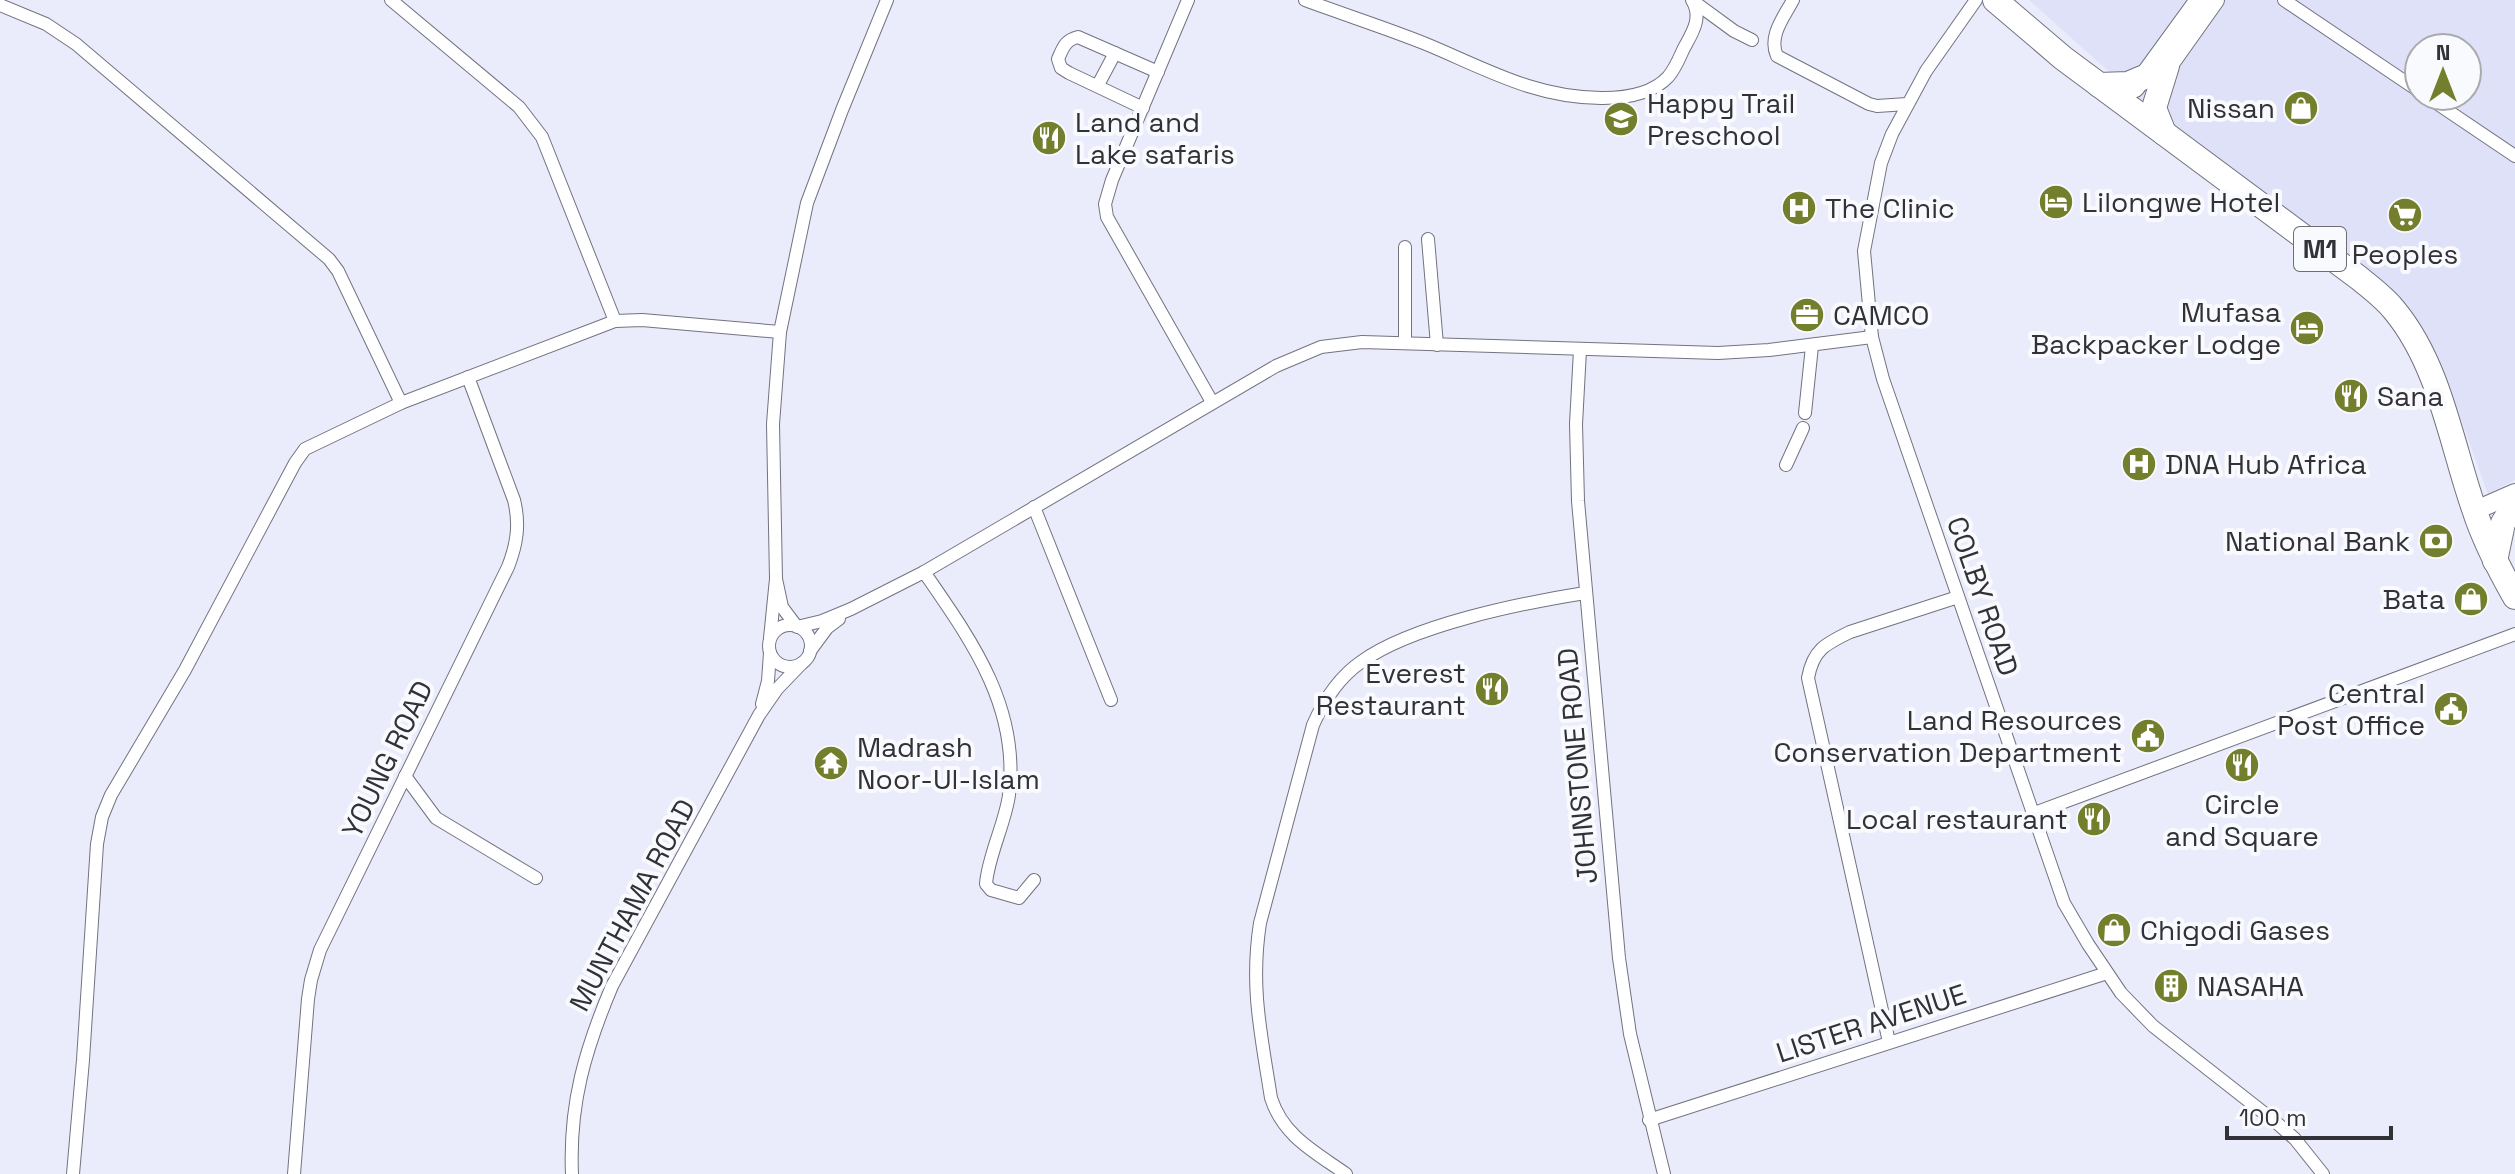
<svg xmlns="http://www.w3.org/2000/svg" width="2515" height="1174" font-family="'Space Grotesk',sans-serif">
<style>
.built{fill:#dfe1f8;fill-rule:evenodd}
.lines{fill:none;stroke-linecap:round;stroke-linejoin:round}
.street-casing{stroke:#727380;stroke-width:14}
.secondary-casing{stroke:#727380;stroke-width:20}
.highway-casing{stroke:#727380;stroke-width:26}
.street{stroke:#fff;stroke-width:12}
.secondary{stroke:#fff;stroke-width:18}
.highway{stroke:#fff;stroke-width:24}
.labels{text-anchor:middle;stroke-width:8;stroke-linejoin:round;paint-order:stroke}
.shield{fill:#f9fafd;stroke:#6d6d72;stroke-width:2}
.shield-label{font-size:26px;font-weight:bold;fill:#313137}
.poi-label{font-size:28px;fill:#313137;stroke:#f9fafd;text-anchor:start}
.street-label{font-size:28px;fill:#313137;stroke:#f9fafd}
</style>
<rect width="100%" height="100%" fill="#eaebfb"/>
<path class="built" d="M2029,0H2515V480L2488,494L2457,408L2393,325ZM2419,48H2467V96H2419Z"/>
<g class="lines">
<g class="street-casing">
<g id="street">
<polyline points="391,0 519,107 542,137 615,321"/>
<polyline points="1188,0 1112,180 1105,204 1107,217 1212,402"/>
<path d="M1305,0C1345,15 1386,28 1426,44C1460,58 1493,75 1528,86C1566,98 1638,109 1668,77C1675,69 1679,59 1683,50C1692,33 1703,18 1692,0"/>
<path d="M1793,0C1784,17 1768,36 1777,56L1869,104L1877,106L1907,104"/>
<polyline points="1976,0 1926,71 1892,134 1881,163 1864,251 1872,337 1883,379 2064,903 2088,944 2121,993 2153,1026 2278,1124 2295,1139 2323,1174"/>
<polyline points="2284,0 2419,91"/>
<polyline points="1693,1 1734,31 1752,40"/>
<polyline points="0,5 46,24 76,44 329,259 338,271 401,403"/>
<polyline points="1098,85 1115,53"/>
<polyline points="2426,96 2515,156"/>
<path d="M1143,108L1069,73L1061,68L1058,59C1063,48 1065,40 1078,37L1158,72"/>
<polyline points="1428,239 1437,345"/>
<polyline points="1405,343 1405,247"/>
<polyline points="1580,350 1576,424 1578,501 1619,958 1630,1034 1664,1174"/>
<polyline points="1805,413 1812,346"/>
<polyline points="1786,465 1803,428"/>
<polyline points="1034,507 1111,700"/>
<path d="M924,572C971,640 1020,707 1009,795C1005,824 988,856 986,884L991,890L1019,898L1034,880"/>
<polyline points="776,579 782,607 797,627 822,621 851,609 924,572 1276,366 1321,347 1362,342 1718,353 1769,350 1872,337"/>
<circle cx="790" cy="646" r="21"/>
<polyline points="770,638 776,579 773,424 780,332 807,203 842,110 887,0"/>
<polyline points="810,651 827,628 839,619"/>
<polyline points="762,704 768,681 770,653"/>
<polyline points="405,776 436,818 536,878"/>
<polyline points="2032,814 2515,634"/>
<path d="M1889,1042L1808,678C1813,650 1825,644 1850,632L1958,597"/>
<polyline points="1649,1120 2107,973"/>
<polyline points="73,1174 83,1060 97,844 102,817 111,795 185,670 295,463 305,449 401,403 615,321 642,320 780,332"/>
<path d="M294,1174L308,999L311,980L320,950L508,567C517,544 520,524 514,500L468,377"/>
<path d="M572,1174C569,1104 585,1050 612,986L759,715L777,689L802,663"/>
<path d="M1346,1174C1315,1152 1283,1136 1271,1098C1261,1034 1250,987 1260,923L1313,725C1324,700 1338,678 1361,662C1412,625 1522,603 1585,593"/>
</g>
</g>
<g class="secondary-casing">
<g id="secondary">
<polyline points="2161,76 2215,0"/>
<polyline points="2135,88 2199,0"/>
<polyline points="2474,511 2515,493"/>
</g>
</g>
<g class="highway-casing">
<g id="highway">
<path d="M1995,0L2063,58L2359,278C2371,288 2385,298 2395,311C2440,366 2451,443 2474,509C2484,540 2499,569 2515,597"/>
<polyline points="2099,85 2128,84 2142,78"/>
<polyline points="2164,133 2154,108 2167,66"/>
<polyline points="2495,561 2503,523 2515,504"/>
</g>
</g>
<use href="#street" class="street"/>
<use href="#secondary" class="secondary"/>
<use href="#highway" class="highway"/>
</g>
<defs>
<g id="shop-disc" transform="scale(1.8)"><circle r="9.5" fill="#737f2c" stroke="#f9fafd"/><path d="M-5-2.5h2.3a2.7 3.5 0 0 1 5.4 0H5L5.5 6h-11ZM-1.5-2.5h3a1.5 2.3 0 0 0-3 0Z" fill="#fff"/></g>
<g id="school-disc" transform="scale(1.8)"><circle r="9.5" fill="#737f2c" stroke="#f9fafd"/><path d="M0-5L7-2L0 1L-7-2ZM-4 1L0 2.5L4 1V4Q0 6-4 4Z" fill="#fff"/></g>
<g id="restaurant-disc" transform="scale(1.8)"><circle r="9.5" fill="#737f2c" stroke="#f9fafd"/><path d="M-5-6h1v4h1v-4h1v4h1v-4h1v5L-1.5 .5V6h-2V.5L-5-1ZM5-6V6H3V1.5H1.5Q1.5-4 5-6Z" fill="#fff"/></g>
<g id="hotel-disc" transform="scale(1.8)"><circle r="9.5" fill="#737f2c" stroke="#f9fafd"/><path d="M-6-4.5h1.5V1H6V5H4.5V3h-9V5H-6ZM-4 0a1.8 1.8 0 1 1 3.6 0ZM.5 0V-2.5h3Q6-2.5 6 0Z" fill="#fff"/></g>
<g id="hospital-disc" transform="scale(1.8)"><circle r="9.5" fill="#737f2c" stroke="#f9fafd"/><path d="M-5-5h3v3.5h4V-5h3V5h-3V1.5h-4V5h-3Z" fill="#fff"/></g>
<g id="supermarket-disc" transform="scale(1.8)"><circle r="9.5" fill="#737f2c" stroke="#f9fafd"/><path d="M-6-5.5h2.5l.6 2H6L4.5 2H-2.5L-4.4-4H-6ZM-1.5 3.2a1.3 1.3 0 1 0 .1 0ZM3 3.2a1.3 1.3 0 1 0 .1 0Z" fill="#fff"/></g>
<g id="office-disc" transform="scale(1.8)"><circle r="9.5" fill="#737f2c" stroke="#f9fafd"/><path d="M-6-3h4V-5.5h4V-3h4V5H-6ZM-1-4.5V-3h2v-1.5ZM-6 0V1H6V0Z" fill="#fff"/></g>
<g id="bank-disc" transform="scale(1.8)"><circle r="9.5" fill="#737f2c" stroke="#f9fafd"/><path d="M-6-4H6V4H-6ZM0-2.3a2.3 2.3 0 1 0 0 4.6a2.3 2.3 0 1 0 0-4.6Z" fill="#fff"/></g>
<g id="civic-disc" transform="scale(1.8)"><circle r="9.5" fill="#737f2c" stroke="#f9fafd"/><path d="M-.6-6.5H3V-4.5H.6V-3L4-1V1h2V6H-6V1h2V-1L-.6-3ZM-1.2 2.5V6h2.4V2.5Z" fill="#fff"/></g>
<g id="temple-disc" transform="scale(1.8)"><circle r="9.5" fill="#737f2c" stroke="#f9fafd"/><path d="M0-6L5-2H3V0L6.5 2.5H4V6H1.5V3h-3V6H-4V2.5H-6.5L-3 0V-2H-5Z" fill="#fff"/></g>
<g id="building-disc" transform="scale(1.8)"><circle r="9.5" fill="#737f2c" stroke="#f9fafd"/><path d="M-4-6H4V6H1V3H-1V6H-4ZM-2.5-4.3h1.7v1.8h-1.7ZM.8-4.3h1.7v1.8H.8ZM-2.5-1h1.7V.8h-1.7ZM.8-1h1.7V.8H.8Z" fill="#fff"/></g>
</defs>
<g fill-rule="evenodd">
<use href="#shop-disc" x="2301" y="108"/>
<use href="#school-disc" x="1621" y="119"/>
<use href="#restaurant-disc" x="1049" y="138"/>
<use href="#hotel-disc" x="2056" y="202"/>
<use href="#hospital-disc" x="1799" y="208"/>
<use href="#supermarket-disc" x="2405" y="215"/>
<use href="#office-disc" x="1807" y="315"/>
<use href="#hotel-disc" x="2307" y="328"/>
<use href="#restaurant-disc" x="2351" y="396"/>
<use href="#hospital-disc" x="2139" y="464"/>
<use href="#bank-disc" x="2436" y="541"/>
<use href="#shop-disc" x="2471" y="599"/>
<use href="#restaurant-disc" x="1492" y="689"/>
<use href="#civic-disc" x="2451" y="709"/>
<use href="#civic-disc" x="2148" y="736"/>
<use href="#temple-disc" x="831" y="763"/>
<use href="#restaurant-disc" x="2242" y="765"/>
<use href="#restaurant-disc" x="2094" y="819"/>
<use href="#shop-disc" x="2114" y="930"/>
<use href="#building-disc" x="2171" y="986"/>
</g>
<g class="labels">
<rect class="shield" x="2294" y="227" width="52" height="44" rx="6"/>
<g class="shield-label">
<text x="2320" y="258">M1</text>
</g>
<g class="poi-label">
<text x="1647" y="113">Happy Trail<tspan x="1647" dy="32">Preschool</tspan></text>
<text x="2275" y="118" text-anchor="end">Nissan</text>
<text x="1075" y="132">Land and<tspan x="1075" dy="32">Lake safaris</tspan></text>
<text x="2082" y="212">Lilongwe Hotel</text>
<text x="1825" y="218">The Clinic</text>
<text x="2405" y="264" text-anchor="middle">Peoples</text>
<text x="2281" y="322" text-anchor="end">Mufasa<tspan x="2281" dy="32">Backpacker Lodge</tspan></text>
<text x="1833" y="325">CAMCO</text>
<text x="2377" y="406">Sana</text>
<text x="2165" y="474">DNA Hub Africa</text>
<text x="2410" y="551" text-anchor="end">National Bank</text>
<text x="2445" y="609" text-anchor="end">Bata</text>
<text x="1466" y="683" text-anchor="end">Everest<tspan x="1466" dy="32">Restaurant</tspan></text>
<text x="2425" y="703" text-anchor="end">Central<tspan x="2425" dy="32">Post Office</tspan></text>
<text x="2122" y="730" text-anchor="end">Land Resources<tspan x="2122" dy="32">Conservation Department</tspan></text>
<text x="857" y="757">Madrash<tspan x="857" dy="32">Noor-Ul-Islam</tspan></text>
<text x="2242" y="814" text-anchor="middle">Circle<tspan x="2242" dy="32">and Square</tspan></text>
<text x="2068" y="829" text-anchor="end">Local restaurant</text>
<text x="2140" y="940">Chigodi Gases</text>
<text x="2197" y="996">NASAHA</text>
</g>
<g class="street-label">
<text transform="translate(1983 596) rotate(71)" y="10">COLBY ROAD</text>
<text transform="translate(387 759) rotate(-64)" y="10">YOUNG ROAD</text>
<text transform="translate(1577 766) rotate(-95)" y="10">JOHNSTONE ROAD</text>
<text transform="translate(632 905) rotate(-62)" y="10">MUNTHAMA ROAD</text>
<text transform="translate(1871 1023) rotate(-18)" y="10">LISTER AVENUE</text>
</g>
</g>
<g transform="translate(2443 72)"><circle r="38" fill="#f9fafd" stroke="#a9aaae" stroke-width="2"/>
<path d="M0-6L14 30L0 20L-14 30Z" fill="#737f2c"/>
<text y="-12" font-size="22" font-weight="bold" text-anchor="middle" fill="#313137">N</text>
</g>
<path d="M2227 1126v12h164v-12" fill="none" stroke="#313137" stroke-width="4"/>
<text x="2239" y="1126" font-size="24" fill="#313137" stroke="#f9fafd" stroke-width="6" paint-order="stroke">100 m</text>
</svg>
